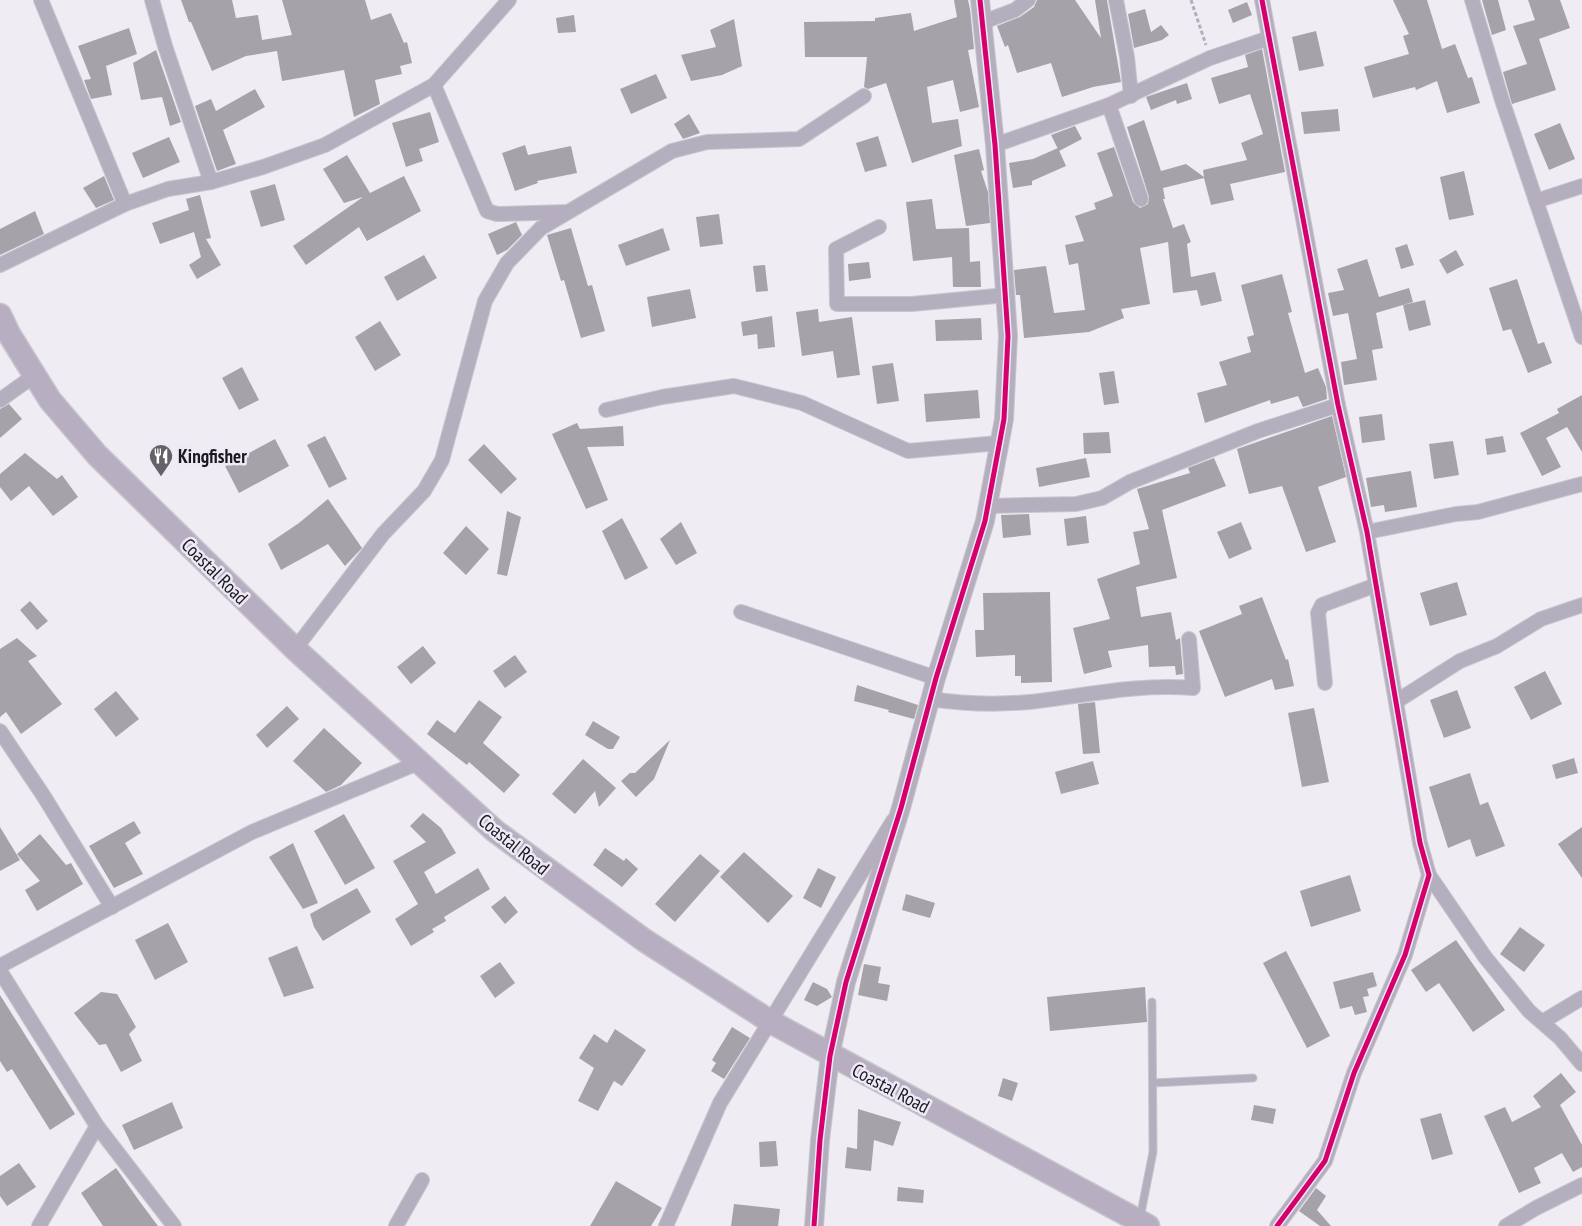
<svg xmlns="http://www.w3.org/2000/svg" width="1582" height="1226" font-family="'PT Sans Narrow',sans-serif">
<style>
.building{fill:#a5a3a9}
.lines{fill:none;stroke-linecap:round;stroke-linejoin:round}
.service-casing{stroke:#c8c7cc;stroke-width:9}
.minor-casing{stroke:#c8c7cc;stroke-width:16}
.tertiary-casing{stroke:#c8c7cc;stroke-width:20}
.primary-casing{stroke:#c8c7cc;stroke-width:25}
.path{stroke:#b3aeb9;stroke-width:3;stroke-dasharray:4 2.5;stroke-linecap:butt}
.service{stroke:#b4aebe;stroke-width:7}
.minor{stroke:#b4aebe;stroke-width:14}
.tertiary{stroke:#b4aebe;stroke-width:18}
.primary{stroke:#b7afc1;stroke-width:22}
.cycleway-casing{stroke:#eee9f7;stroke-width:8}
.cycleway{stroke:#d6006c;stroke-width:5}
.labels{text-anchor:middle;stroke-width:5;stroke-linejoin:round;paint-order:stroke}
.poi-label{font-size:19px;font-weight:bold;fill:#19181d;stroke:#eee9f7;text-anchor:start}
.street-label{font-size:19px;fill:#19181d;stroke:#eee9f7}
</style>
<rect width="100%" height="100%" fill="#efecf4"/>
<g class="building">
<polygon points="181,0 232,0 236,18 258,15 262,40 292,35 282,0 365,0 371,20 391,13 404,43 407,42 412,63 400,66 402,74 375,80 380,104 354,117 344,70 282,81 277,51 246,56 212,71 191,22 189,22"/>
<polygon points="954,0 968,0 970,9 974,49 968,50 979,107 960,112 953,80 927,87 932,123 958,119 962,146 912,163 886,83 868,89 864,87 867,57 805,57 804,22 875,21 875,18 911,13 914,31 957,17"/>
<polygon points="1037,0 1075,0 1101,38 1095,0 1107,0 1121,82 1093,87 1062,97 1051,63 1017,73 1008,45 1005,47 997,26 1020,17 1034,7"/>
<polygon points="1393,0 1427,0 1442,49 1455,44 1468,78 1472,77 1480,103 1447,113 1437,81 1416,90 1415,87 1373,98 1364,67 1409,54 1403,36 1409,34"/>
<polygon points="1482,0 1498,0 1506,30 1492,35"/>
<polygon points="1528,0 1560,0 1570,28 1539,39 1556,90 1512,104 1503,72 1527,64 1513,26 1535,20"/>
<polygon points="1247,2 1252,15 1233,23 1228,10"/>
<polygon points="1145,9 1151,32 1161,25 1169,35 1162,40 1134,48 1128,14"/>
<polygon points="574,15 576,32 558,33 556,18"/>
<polygon points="734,19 742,66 722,75 691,81 681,55 716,47 710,30"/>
<polygon points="129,28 137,54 106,66 112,95 91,99 84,80 91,79 78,46"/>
<polygon points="1316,31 1324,66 1299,71 1292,37"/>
<polygon points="1262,49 1285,172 1230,184 1234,200 1211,205 1204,178 1163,188 1165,199 1163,199 1173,228 1184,224 1191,242 1187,244 1191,277 1215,272 1222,301 1201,306 1197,290 1173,293 1168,242 1140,248 1150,304 1121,309 1124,318 1089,332 1024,338 1020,295 1016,295 1014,270 1046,266 1054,313 1085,310 1078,263 1069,265 1065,245 1084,241 1075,216 1096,209 1094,203 1113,196 1097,153 1114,147 1133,202 1140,208 1148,204 1149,197 1127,127 1144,120 1161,171 1186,164 1204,177 1203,170 1247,160 1241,143 1263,134 1250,94 1219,104 1211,78 1248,67 1245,55"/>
<polygon points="156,50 181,122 170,126 162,97 141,100 133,63"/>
<polygon points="656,74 667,98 631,114 620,89"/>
<polygon points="1187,83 1192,99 1177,104 1176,100 1151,110 1146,97"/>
<polygon points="255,89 265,107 223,130 236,164 217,171 195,106 211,99 216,111"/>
<polygon points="1338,109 1340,131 1304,134 1301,112"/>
<polygon points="430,112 439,142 419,149 423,161 406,167 392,123"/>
<polygon points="689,114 700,133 683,139 674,124"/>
<polygon points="1560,123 1575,159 1549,170 1534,134"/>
<polygon points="1075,126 1082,139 1059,151 1051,135"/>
<polygon points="878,136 887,166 865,172 856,143"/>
<polygon points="169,137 180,162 143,178 132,153"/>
<polygon points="525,145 528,155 571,146 577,173 537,181 538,183 515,191 502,153"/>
<polygon points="1058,148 1066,166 1032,181 1032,185 1013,188 1009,163 1033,159"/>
<polygon points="979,149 984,170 981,171 988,192 990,223 966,226 954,155"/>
<polygon points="347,155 370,193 404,176 421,211 367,241 359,227 306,265 293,246 363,197 344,203 323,169"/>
<polygon points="1464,171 1474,215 1449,220 1440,177"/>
<polygon points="104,176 114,200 96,208 83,188"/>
<polygon points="275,184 285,220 261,227 250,191"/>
<polygon points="200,195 211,238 206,239 221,265 197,279 189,265 201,257 194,232 160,244 152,223 189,210 186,199"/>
<polygon points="932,199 936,229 969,228 970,262 980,261 981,287 953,287 952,257 913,261 906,202"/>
<polygon points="35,211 44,234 0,255 0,229"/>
<polygon points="719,214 723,244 700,247 696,217"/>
<polygon points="516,222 522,235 507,250 497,255 488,234"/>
<polygon points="571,228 588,286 592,285 605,331 581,338 564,280 561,281 547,235"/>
<polygon points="663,228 670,250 626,266 618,245"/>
<polygon points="1407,244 1414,265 1401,269 1395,248"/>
<polygon points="1456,250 1464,265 1447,274 1439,260"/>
<polygon points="424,255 437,278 397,301 384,277"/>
<polygon points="1367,259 1379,297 1409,288 1413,302 1376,313 1383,348 1372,350 1377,380 1344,385 1341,362 1357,359 1348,313 1333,316 1328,293 1344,290 1337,269"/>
<polygon points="869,262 871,278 849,281 848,264"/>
<polygon points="765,265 768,291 756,292 753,266"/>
<polygon points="1282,274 1292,312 1288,313 1305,373 1318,368 1326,387 1327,399 1303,407 1298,396 1271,404 1270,400 1205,423 1197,393 1227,385 1219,362 1251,352 1247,337 1254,335 1241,285"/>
<polygon points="1517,279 1538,344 1544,342 1552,363 1528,373 1511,329 1503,331 1489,288"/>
<polygon points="690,289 696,318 652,327 647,297"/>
<polygon points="1425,300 1431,325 1409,331 1403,305"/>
<polygon points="818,309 819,322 852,317 860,375 837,378 833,351 802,356 796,312"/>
<polygon points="772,316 775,347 758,349 757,334 743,336 741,322"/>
<polygon points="981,318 982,340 936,341 935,320"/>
<polygon points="380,321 401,355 375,371 355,337"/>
<polygon points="893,363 899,401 877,404 872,366"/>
<polygon points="242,367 259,400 239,410 222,378"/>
<polygon points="1114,371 1119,403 1104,405 1099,373"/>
<polygon points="978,390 980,418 926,422 924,394"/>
<polygon points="1582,395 1582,452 1567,427 1546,438 1561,467 1542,476 1520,433 1559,413 1557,409"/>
<polygon points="9,404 22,419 0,438 0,409"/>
<polygon points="1382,414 1385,440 1362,443 1359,417"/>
<polygon points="1332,416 1346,477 1318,487 1336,542 1306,552 1282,486 1249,494 1237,449"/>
<polygon points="577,423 580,429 623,426 624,446 587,447 608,500 586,509 552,434"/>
<polygon points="1109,432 1111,453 1084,454 1083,433"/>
<polygon points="325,436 347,479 329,488 307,445"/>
<polygon points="1503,436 1506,452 1487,455 1485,439"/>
<polygon points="275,439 289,466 239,493 225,466"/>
<polygon points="1453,441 1459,475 1434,479 1429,444"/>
<polygon points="484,444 517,479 501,494 468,460"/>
<polygon points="25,453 57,479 62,475 78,497 53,516 29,486 11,501 0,487 0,474"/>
<polygon points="1086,458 1090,477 1039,487 1036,468"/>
<polygon points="1214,458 1226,486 1162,510 1177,578 1136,587 1141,617 1171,612 1176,640 1180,638 1183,674 1176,675 1175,666 1149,667 1148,645 1108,651 1112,667 1084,674 1073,628 1110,619 1097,579 1140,564 1133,532 1149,529 1137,489 1190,473 1188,468"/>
<polygon points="1411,471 1417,507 1385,512 1384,505 1371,507 1366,478"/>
<polygon points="328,499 362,548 345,566 328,544 281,570 268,544 299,523"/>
<polygon points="507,511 521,517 507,576 497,574"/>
<polygon points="1029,514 1031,535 1003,538 1001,515"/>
<polygon points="1086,516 1089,543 1067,546 1064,519"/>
<polygon points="622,518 648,568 625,580 602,531"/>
<polygon points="681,522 697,553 676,565 660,539"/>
<polygon points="1241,522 1252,549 1229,559 1217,532"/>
<polygon points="466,526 489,549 466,575 443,553"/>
<polygon points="1457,582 1467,615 1430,626 1420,593"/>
<polygon points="1050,592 1052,682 1021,683 1021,676 1015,676 1015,655 976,657 975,630 984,630 983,593"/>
<polygon points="1262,597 1286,660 1288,659 1294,686 1275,690 1272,679 1225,697 1199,631 1242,614 1239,606"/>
<polygon points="30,601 48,621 37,630 20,610"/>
<polygon points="17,638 37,656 28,661 62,704 21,734 6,712 0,717 0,649"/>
<polygon points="423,646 436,663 411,684 397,667"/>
<polygon points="515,655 527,672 505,688 493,671"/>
<polygon points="1545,671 1562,704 1531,720 1514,687"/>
<polygon points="857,685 918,705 914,719 888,712 889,710 854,701"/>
<polygon points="1457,690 1471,728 1444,738 1430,700"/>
<polygon points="116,691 139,719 116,737 94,709"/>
<polygon points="479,700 502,717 483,743 520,775 504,793 469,762 467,765 427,734 437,720 455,733"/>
<polygon points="1095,702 1100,753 1083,754 1078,704"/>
<polygon points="287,706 299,719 267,748 256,735"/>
<polygon points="1314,708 1329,782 1302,787 1288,713"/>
<polygon points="593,721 620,737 613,749 608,749 585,735"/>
<polygon points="324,728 362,763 341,785 326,792 293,761"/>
<polygon points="670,740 654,779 636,797 621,781 630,773 635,773"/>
<polygon points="1574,758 1578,773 1556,779 1552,765"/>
<polygon points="583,759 616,788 599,807 595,791 575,814 552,794"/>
<polygon points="1093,761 1099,784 1061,794 1055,772"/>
<polygon points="1470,773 1480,805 1488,802 1505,846 1476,857 1470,839 1448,848 1429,787"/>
<polygon points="423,813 441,828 456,853 424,872 436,894 478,868 490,889 444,917 446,921 432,929 434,932 411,946 395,919 418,904 393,861 426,842 410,826"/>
<polygon points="344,814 375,868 345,885 314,831"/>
<polygon points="134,821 141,833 125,843 143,874 114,888 89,846"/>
<polygon points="0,827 20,860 0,871"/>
<polygon points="1582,827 1582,878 1558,844"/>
<polygon points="40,834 66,865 71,863 83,884 37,911 25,890 40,881 17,854"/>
<polygon points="293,843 318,903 303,909 269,857"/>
<polygon points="605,848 624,861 626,858 638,869 622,887 593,865"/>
<polygon points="744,852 793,896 768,923 720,877"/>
<polygon points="700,854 720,871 675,922 655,904"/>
<polygon points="818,868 836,877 821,908 803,898"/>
<polygon points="1350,875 1361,911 1311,927 1300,891"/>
<polygon points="357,888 371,912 323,941 314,927 310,914"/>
<polygon points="906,894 935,903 930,918 902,910"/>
<polygon points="505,896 518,912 505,924 491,907"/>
<polygon points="168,923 188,962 155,980 135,940"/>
<polygon points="1520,927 1545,945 1524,972 1500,954"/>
<polygon points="1456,940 1505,1010 1473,1032 1439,983 1426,992 1411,970"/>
<polygon points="297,946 314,988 284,997 268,958"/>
<polygon points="1286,951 1330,1036 1307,1048 1263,963"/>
<polygon points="500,962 515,983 495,998 480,976"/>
<polygon points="864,964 881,967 878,983 890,985 887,1001 858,995"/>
<polygon points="1373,972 1377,986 1367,989 1369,996 1363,997 1367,1012 1355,1015 1352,1006 1340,1009 1333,982"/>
<polygon points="813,982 827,989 832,997 817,1006 804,1000"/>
<polygon points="1145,987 1147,1022 1050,1031 1047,997"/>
<polygon points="101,992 117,994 136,1027 129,1034 142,1061 121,1072 106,1044 99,1045 74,1013"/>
<polygon points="0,995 75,1114 50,1130 12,1069 7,1072 0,1061"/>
<polygon points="732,1027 750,1038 724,1079 711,1071 716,1063 712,1060"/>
<polygon points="615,1029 646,1050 622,1086 614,1081 598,1111 578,1101 594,1068 579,1058 594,1034 607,1043"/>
<polygon points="1561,1073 1576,1092 1560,1105 1582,1145 1582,1167 1573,1172 1562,1153 1534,1168 1541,1183 1519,1193 1484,1116 1505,1107 1512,1122 1541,1107 1533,1096"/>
<polygon points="1003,1078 1018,1083 1012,1101 998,1096"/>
<polygon points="172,1102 183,1128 134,1150 122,1125"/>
<polygon points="1254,1105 1276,1109 1273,1124 1251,1120"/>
<polygon points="858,1109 901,1122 893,1146 874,1140 871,1171 845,1168 847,1147 857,1149"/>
<polygon points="1441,1113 1453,1154 1432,1160 1420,1119"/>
<polygon points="776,1141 778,1166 760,1167 759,1142"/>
<polygon points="19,1163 36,1187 7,1206 0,1196 0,1176"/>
<polygon points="116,1168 140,1202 158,1226 103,1226 81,1193"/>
<polygon points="616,1181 662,1208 651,1226 590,1226"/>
<polygon points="898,1187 924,1190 923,1203 897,1201"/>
<polygon points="1316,1188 1326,1196 1317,1210 1331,1226 1320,1226 1299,1211"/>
<polygon points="734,1204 780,1209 778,1226 731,1226"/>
</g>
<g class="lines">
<g class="service-casing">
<g id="service">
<polyline points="1153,1083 1253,1078"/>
<polyline points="1140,1218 1153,1152 1152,1002"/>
</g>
</g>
<g class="minor-casing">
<g id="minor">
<polyline points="41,0 125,204"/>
<polyline points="152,0 165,46 211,182"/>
<polyline points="1116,0 1127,57 1131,96"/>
<polyline points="1262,0 1338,405 1367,532 1420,843 1429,875 1405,955 1354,1073 1325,1161 1277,1226"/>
<polyline points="1472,0 1502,100 1582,337"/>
<polyline points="983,22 1015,10 1028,0"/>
<polyline points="434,85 487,211 497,214 567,212"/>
<polyline points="1109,105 1141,199"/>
<polyline points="995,145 1109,105 1210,58 1269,38"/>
<polyline points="1536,201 1582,186"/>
<polyline points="879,227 836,249 837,304 912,304 1006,295"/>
<polyline points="0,265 125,204 168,189 211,182 263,167 325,145 434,85 509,0"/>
<polyline points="0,400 35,375"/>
<polyline points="606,410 662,397 734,386 802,403 908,451 999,443"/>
<polyline points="988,506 1076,504 1102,498 1130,482 1258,431 1338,405"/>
<polyline points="1367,532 1456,514 1478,512 1582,484"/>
<polyline points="741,612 936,678"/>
<polyline points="295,649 383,534 424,491 442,460 485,301 507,263 541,228 672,151 707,142 799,139 864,96"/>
<polyline points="1325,683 1318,613 1322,605 1376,585"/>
<path d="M930,699C964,704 996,705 1029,702C1084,696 1138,683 1193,688L1189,639"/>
<polyline points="1397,701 1460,661 1497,646 1541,619 1582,605"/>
<polyline points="0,731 43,795 112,907"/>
<polyline points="1429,875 1485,957 1529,1011 1560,1038 1582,1064"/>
<polyline points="0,966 252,832 420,762"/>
<polyline points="0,971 97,1126 174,1226"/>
<polyline points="1542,1022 1582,998"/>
<polyline points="39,1226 97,1126"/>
<polyline points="396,1226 422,1180"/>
<polyline points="666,1226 720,1103 893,821"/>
<polyline points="1506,1226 1536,1208 1582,1185"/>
</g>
</g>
<g class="tertiary-casing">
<polyline id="tertiary" points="814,1226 820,1140 830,1056 846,982 901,808 936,678 985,521 1004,419 1008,336 995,145 980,0"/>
</g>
<g class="primary-casing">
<polyline id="primary" points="0,315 9,334 50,400 97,455 295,649 495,831 644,940 771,1022 1148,1226"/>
</g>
<polyline class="path" points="1191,0 1206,45"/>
<use href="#service" class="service"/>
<use href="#minor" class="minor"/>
<use href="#tertiary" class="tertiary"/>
<use href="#primary" class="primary"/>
<g class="cycleway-casing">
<g id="cycleway">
<polyline points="1262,0 1338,405 1367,532 1420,843 1429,875 1405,955 1354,1073 1325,1161 1277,1226"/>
<polyline points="814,1226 820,1140 830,1056 846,982 901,808 936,678 985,521 1004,419 1008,336 995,145 980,0"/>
</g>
</g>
<use href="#cycleway" class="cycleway"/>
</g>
<defs>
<g id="restaurant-pin" transform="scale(1.25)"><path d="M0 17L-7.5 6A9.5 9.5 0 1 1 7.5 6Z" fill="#646268" stroke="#eee9f7"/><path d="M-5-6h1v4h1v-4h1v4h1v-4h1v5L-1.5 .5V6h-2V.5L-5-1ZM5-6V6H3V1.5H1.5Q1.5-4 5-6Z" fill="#fff"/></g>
</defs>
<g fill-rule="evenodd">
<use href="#restaurant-pin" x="161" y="456"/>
</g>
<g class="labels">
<g class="poi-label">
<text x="178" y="463">Kingfisher</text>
</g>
<g class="street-label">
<text transform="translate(215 571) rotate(45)" y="7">Coastal Road</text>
<text transform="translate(514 844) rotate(39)" y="7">Coastal Road</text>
<text transform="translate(891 1088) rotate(28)" y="7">Coastal Road</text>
</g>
</g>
</svg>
